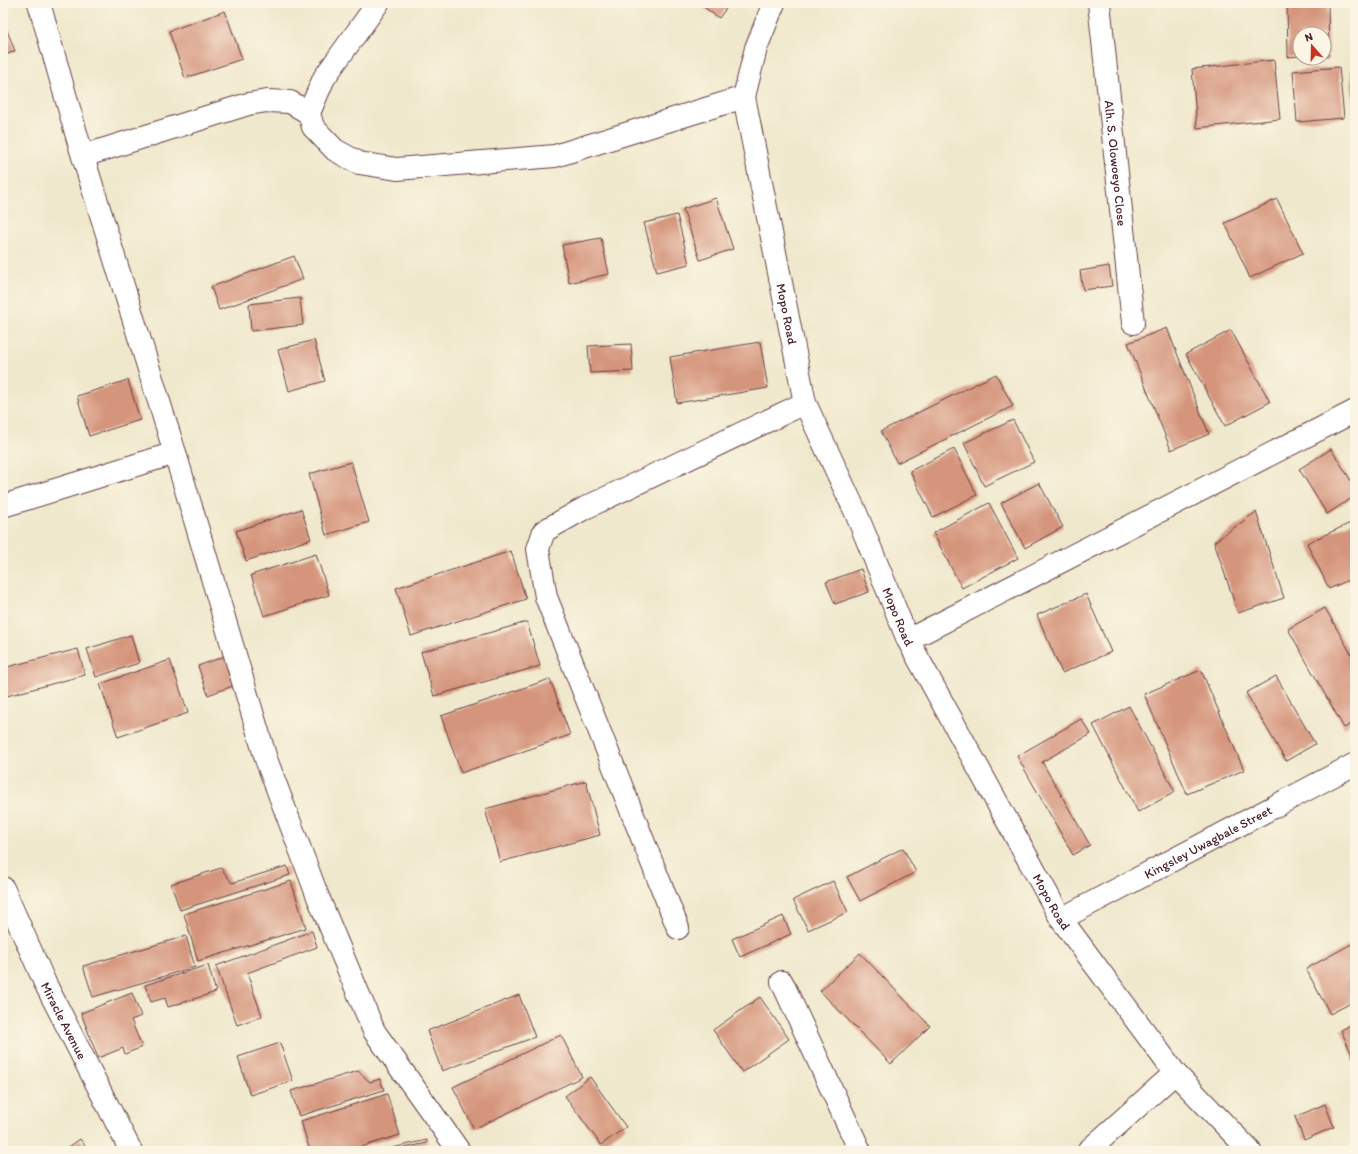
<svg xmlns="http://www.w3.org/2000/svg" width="1358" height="1154" font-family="Itim,sans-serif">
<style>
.building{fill:#d5957d}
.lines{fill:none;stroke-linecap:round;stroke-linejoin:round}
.minor-casing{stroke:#633d43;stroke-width:24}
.minor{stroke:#fff;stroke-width:22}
.labels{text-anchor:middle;stroke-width:3;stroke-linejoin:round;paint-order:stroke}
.street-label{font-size:13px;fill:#4a1f2b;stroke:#fcf5e5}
</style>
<rect width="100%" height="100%" fill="#fcf5e5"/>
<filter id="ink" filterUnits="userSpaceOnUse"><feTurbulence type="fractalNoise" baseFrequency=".025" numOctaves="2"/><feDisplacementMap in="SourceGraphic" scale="8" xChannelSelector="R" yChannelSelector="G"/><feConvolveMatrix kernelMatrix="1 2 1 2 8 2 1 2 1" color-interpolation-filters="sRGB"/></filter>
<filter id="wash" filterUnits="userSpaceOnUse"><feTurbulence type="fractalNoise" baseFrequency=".012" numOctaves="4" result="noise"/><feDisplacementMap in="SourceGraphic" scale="16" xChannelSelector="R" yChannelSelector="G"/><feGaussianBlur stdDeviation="0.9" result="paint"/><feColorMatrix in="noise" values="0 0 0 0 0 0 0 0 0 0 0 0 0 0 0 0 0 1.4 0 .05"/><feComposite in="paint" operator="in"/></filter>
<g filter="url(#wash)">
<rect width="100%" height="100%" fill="#f0e8cc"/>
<g id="blocks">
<g class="building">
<polygon points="698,3 730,3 719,18"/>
<polygon points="1287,3 1328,3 1329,56 1324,56 1324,34 1300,34 1300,56 1288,57"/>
<polygon points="225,11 242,59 185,78 169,31"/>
<polygon points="3,20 15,51 3,56"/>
<polygon points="1274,60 1280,119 1197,128 1192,69"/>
<polygon points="1339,67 1344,118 1297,122 1293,71"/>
<polygon points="1355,69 1355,125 1354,125 1351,70"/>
<polygon points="716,198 733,249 700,260 683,209"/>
<polygon points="1277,199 1303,253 1250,278 1225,223"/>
<polygon points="677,215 689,264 657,272 644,223"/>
<polygon points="601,238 609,274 569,283 562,245"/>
<polygon points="294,256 303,279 219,310 211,287"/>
<polygon points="1109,266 1112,286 1083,290 1080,271"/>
<polygon points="300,298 303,325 251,331 249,304"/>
<polygon points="1167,328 1209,434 1171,450 1128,343"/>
<polygon points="1231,330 1270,402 1225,426 1186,354"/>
<polygon points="314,340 325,381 289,391 278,350"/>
<polygon points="760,342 768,388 677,403 670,357"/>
<polygon points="631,344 633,371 590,373 588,346"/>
<polygon points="996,374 1013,406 897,463 881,431"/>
<polygon points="128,380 140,420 89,436 77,396"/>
<polygon points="1013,420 1034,462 984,486 964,443"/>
<polygon points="954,449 977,495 933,517 910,471"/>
<polygon points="1331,449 1355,487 1355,496 1327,514 1299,469"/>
<polygon points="351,462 369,522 326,535 309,474"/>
<polygon points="1039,483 1063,527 1025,548 1001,503"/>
<polygon points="989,503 1018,558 962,588 933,533"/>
<polygon points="301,509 311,539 246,561 236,531"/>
<polygon points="1256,512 1284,598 1238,613 1214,542"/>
<polygon points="1355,521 1355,577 1329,589 1307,543"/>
<polygon points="511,551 526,599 411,636 396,588"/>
<polygon points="316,554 329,595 264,616 251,575"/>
<polygon points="861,569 869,592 835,604 826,582"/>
<polygon points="1086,594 1111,652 1062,673 1037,615"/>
<polygon points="1325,608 1355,661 1355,722 1344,728 1288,629"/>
<polygon points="527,622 540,666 434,696 421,652"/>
<polygon points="131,635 139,663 96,677 87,649"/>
<polygon points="78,649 85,675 3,697 3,668"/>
<polygon points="228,655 238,684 208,695 198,666"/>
<polygon points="170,660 188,713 118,737 100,684"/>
<polygon points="1201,670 1244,770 1187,794 1144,694"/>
<polygon points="1276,676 1315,744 1286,761 1246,693"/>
<polygon points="550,679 570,735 461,773 441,716"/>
<polygon points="1129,706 1175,792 1138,812 1093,725"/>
<polygon points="1081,719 1091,734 1042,762 1090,845 1073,855 1017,756"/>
<polygon points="586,781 600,835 500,862 485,809"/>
<polygon points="903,848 916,872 860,901 847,877"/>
<polygon points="287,866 290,875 180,910 171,884 221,868 232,883"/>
<polygon points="291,881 306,928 198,961 184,914"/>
<polygon points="833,881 848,912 808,930 793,900"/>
<polygon points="783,916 791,934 740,957 732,939"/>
<polygon points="312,931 317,947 247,973 262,1016 237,1025 216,966"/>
<polygon points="186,936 195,967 93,997 83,966"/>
<polygon points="1355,942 1355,1001 1330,1014 1306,969"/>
<polygon points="860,953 930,1026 891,1064 820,991"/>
<polygon points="208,965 216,992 168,1007 165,998 151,1002 145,985"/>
<polygon points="132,993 141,1016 131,1020 142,1047 125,1054 123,1048 98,1058 81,1013"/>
<polygon points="519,995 535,1037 442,1071 427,1031"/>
<polygon points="760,997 789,1039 742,1072 713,1030"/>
<polygon points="1355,1023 1355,1062 1341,1030"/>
<polygon points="561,1035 582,1077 474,1129 453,1087"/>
<polygon points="280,1043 293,1081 250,1095 238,1057"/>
<polygon points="358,1071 370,1082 380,1079 384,1090 299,1116 291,1091"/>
<polygon points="590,1077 626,1127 601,1145 565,1096"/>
<polygon points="387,1094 400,1135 348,1151 310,1151 301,1121"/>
<polygon points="1325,1104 1334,1127 1304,1140 1295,1117"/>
<polygon points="80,1139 89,1151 63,1151"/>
<polygon points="427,1140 427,1143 404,1148 405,1151 379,1151"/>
</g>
</g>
</g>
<g filter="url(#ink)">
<use href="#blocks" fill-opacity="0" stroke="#633d43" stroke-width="1"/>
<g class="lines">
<g class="minor-casing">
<g id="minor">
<polyline points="39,3 80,147 175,453 266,759 318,897 374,1031 459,1151"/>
<polyline points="378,3 324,78 309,113 313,127 335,150 359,163 397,169 555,156 744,97"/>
<path id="s1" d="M774,3L756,48L744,97L805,403L856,513L908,640L1061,919L1175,1073L1250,1151"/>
<path id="s2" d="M1099,3L1133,323"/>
<polyline points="83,156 248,104 267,101 290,102 309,113"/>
<polyline points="3,506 175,453"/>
<polyline points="908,640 1355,411"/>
<path id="s3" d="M3,888L45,983L131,1151"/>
<path id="s4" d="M1061,919L1355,764"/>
<polyline points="678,928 546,597 538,549 544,531 585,508 805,403"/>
<polyline points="782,982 860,1151"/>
<polyline points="1088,1151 1175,1073"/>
</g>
</g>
<use href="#minor" class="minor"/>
</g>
</g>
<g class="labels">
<g class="street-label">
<text dy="5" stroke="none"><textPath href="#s2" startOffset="161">Alh. S. Olowoeyo Close</textPath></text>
<text dy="5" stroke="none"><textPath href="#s1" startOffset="320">Mopo Road</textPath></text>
<text dy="5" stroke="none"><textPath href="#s1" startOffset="644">Mopo Road</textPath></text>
<text dy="5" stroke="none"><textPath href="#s4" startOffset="166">Kingsley Uwagbale Street</textPath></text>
<text dy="5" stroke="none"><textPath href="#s1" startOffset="968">Mopo Road</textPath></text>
<text dy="5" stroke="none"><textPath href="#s3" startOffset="146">Miracle Avenue</textPath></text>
</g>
</g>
<rect width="1358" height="1154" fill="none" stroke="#fcf5e5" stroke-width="16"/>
<g transform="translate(1312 46) rotate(340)"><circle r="19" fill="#fcf5e5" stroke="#b59f9b"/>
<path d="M0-3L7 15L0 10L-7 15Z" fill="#c8321e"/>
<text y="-6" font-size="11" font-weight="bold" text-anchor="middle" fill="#4a1f2b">N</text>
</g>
</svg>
